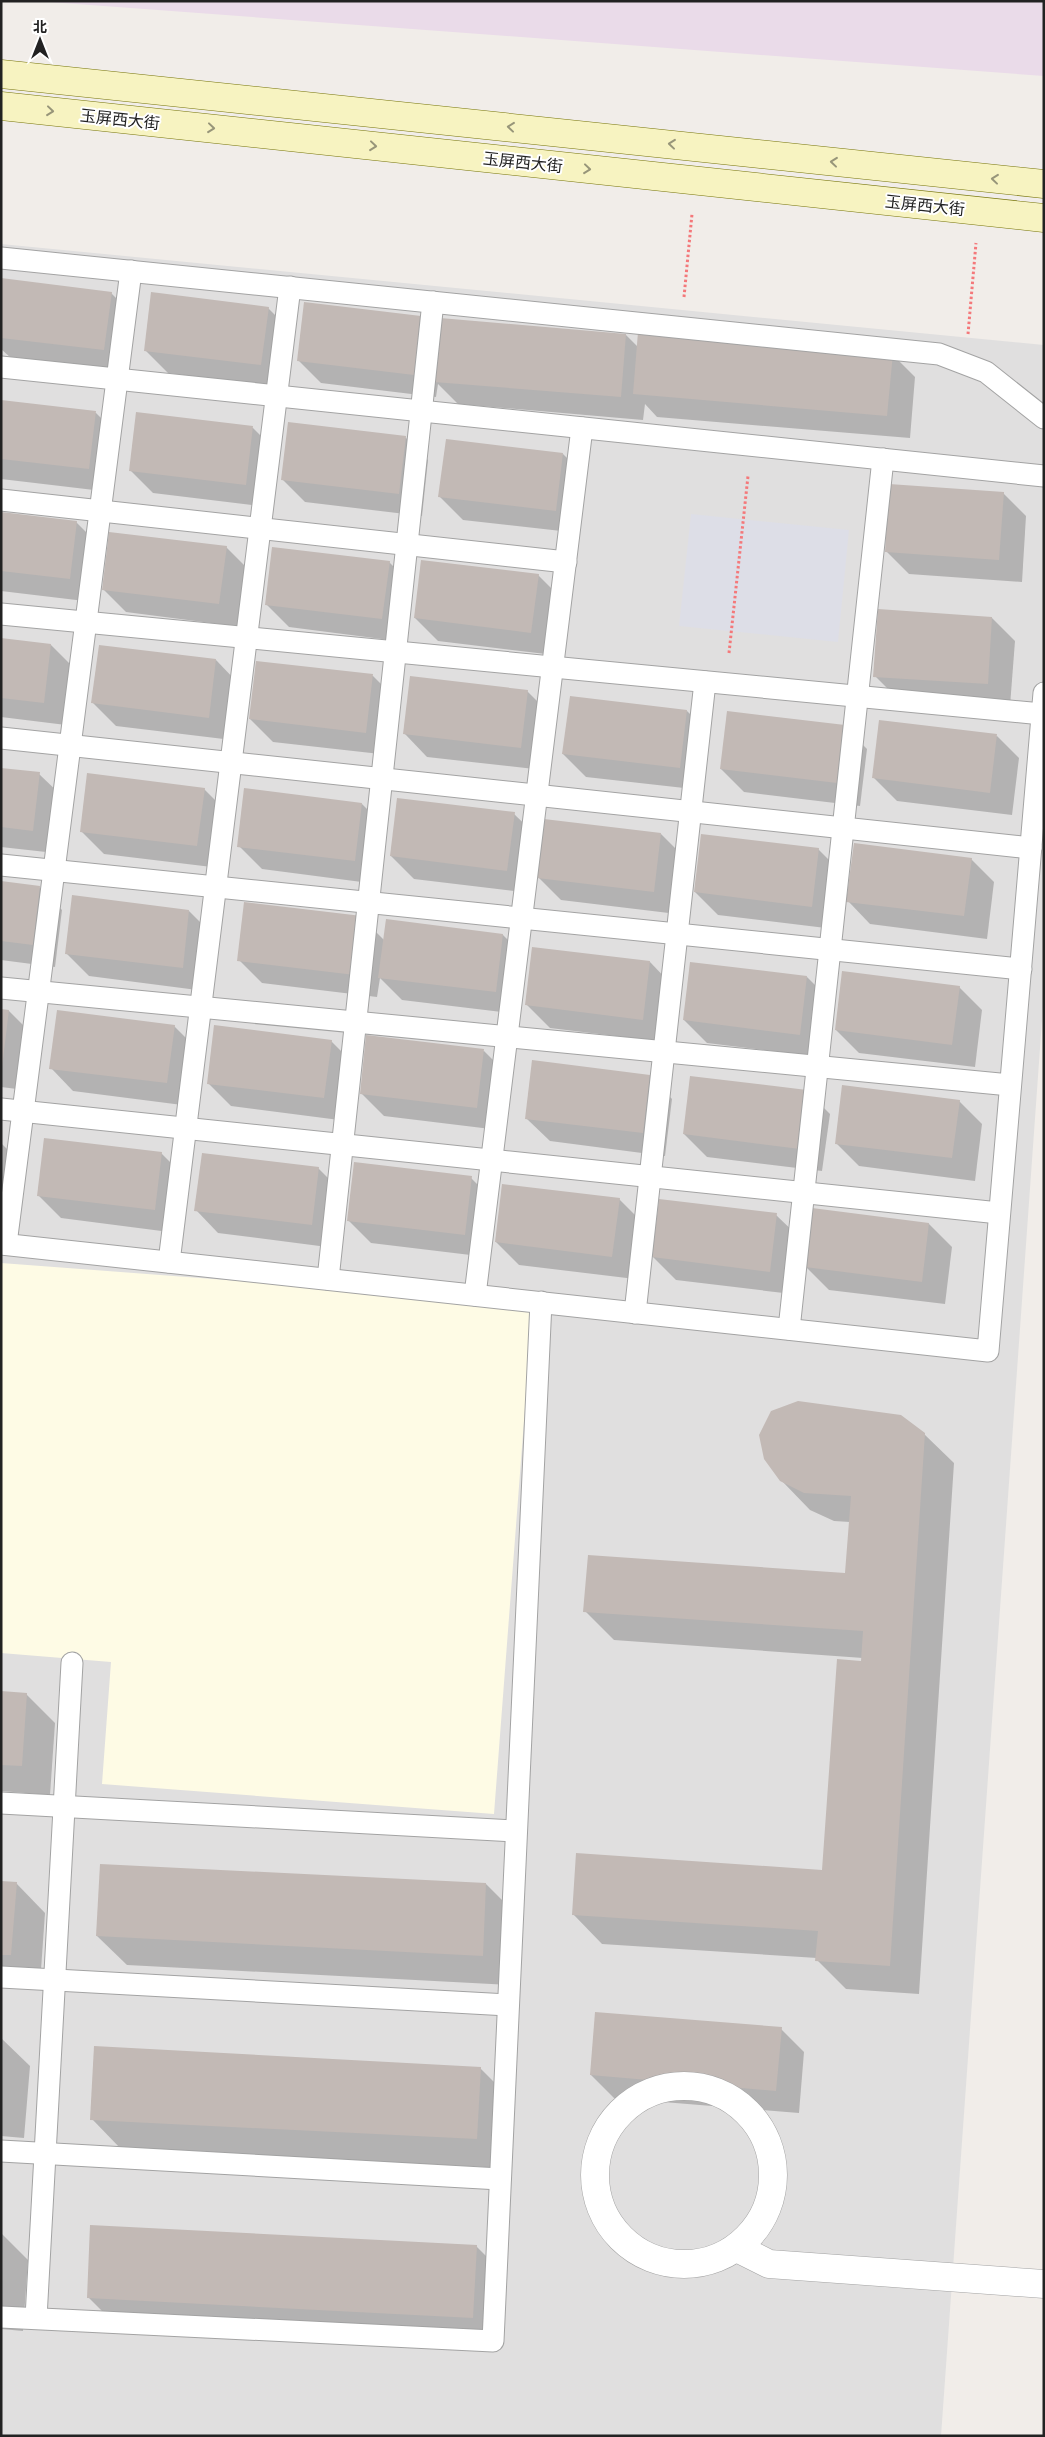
<svg xmlns="http://www.w3.org/2000/svg" width="1045" height="2437" font-family="Rubik,'Noto Sans SC',sans-serif">
<style>
.residential{fill:#e0dfdf}
.industrial{fill:#eadbe9}
.education{fill:#fefbe5}
.plaza{fill:#dddee7}
.shadow{fill:#0003}
.building{fill:#c2b9b5}
.lines{fill:none;stroke-linecap:round;stroke-linejoin:round}
.service-casing{stroke:#a3a3a3;stroke-width:23}
.minor-casing{stroke:#a3a3a3;stroke-width:29}
.secondary-casing{stroke:#77750b;stroke-width:29}
.path{stroke:#f4787a;stroke-width:3;stroke-dasharray:2.5 2.5;stroke-linecap:butt}
.service{stroke:#fff;stroke-width:21}
.minor{stroke:#fff;stroke-width:28}
.secondary{stroke:#f7f3c1;stroke-width:28}
.oneway{stroke:#979579}
.labels{text-anchor:middle;stroke-width:4;stroke-linejoin:round;paint-order:stroke}
.street-label{font-size:16px;fill:#222;stroke:#fff}
</style>
<rect width="100%" height="100%" fill="#f1ede9"/>
<polygon class="residential" points="1,244 1044,345 1044,992 941,2436 1,2436"/>
<polygon class="industrial" points="36,1 1044,1 1044,76"/>
<polygon class="education" points="1,1263 533,1303 494,1814 102,1784 111,1662 1,1653"/>
<polygon class="plaza" points="691,514 849,530 838,642 679,626"/>
<g class="shadow">
<polygon points="1,279 111,293 134,316 127,372 11,358 1,349"/>
<polygon points="268,308 291,331 284,388 168,373 145,350"/>
<polygon points="421,318 626,335 638,347 892,354 915,377 910,438 657,417 645,404 643,420 458,404 438,384 436,397 321,383 298,360"/>
<polygon points="1,401 96,413 118,435 111,492 1,479"/>
<polygon points="137,413 253,428 276,451 269,507 153,493 130,470"/>
<polygon points="405,437 428,460 422,516 305,502 282,479"/>
<polygon points="563,454 586,477 579,533 463,520 440,497"/>
<polygon points="1003,493 1026,516 1022,582 909,574 886,551"/>
<polygon points="1,513 76,522 99,545 93,602 1,591"/>
<polygon points="226,547 249,570 242,627 126,612 103,589"/>
<polygon points="389,562 412,585 405,642 289,627 266,604"/>
<polygon points="538,575 561,598 554,655 438,641 415,618"/>
<polygon points="992,618 1015,641 1010,706 898,699 875,676"/>
<polygon points="1,640 51,645 74,668 66,725 1,717"/>
<polygon points="216,660 238,683 232,740 116,726 93,703"/>
<polygon points="257,662 373,676 396,699 389,755 273,742 250,719"/>
<polygon points="527,691 550,714 543,770 427,757 405,734"/>
<polygon points="687,711 710,734 702,790 586,777 563,754"/>
<polygon points="844,726 867,749 860,806 744,792 721,769"/>
<polygon points="997,736 1019,758 1012,815 897,801 874,778"/>
<polygon points="1,769 39,774 62,796 55,853 1,847"/>
<polygon points="204,789 227,812 220,868 104,854 81,831"/>
<polygon points="362,804 385,827 377,884 262,869 239,846"/>
<polygon points="514,814 537,836 530,893 414,879 391,856"/>
<polygon points="661,834 684,857 677,914 561,900 538,877"/>
<polygon points="818,849 841,872 834,929 718,915 695,892"/>
<polygon points="971,859 994,882 987,939 870,924 848,901"/>
<polygon points="1,883 39,887 62,910 55,967 1,960"/>
<polygon points="189,911 212,934 205,991 89,976 66,953"/>
<polygon points="362,918 384,940 387,921 503,935 526,958 519,1014 402,1000 380,978 377,997 262,983 239,960"/>
<polygon points="650,962 672,985 665,1042 550,1028 527,1005"/>
<polygon points="807,977 830,1000 822,1057 707,1043 684,1020"/>
<polygon points="959,987 982,1010 975,1067 859,1053 836,1030"/>
<polygon points="1,1010 9,1011 32,1034 25,1090 1,1087"/>
<polygon points="174,1026 197,1049 190,1106 73,1091 51,1068"/>
<polygon points="331,1041 354,1064 347,1121 231,1106 208,1083"/>
<polygon points="484,1051 507,1074 499,1130 384,1116 361,1093"/>
<polygon points="650,1076 672,1099 665,1156 550,1141 527,1119"/>
<polygon points="807,1091 830,1114 822,1171 707,1157 684,1134"/>
<polygon points="959,1101 982,1124 975,1181 859,1166 836,1143"/>
<polygon points="1,1143 19,1161 1,1216"/>
<polygon points="161,1153 184,1176 177,1233 61,1218 38,1195"/>
<polygon points="318,1168 341,1191 335,1248 218,1233 196,1210"/>
<polygon points="471,1178 494,1201 487,1257 371,1243 348,1220"/>
<polygon points="619,1199 642,1222 635,1279 519,1265 496,1242"/>
<polygon points="813,1210 929,1224 952,1247 945,1304 829,1290 806,1267"/>
<polygon points="776,1215 799,1237 792,1294 676,1280 653,1257"/>
<polygon points="924,1434 954,1463 919,1994 846,1989 817,1960 817,1958 602,1944 573,1914 823,1871 863,1658 614,1640 585,1611 846,1574 850,1522 834,1521 810,1510 781,1480"/>
<polygon points="1,1692 26,1694 55,1723 50,1795 1,1791"/>
<polygon points="1,1882 16,1883 45,1913 40,1984 1,1981"/>
<polygon points="486,1884 515,1913 511,1985 127,1965 97,1936"/>
<polygon points="781,2029 804,2052 799,2113 614,2098 591,2075"/>
<polygon points="1,2038 30,2066 24,2138 1,2136"/>
<polygon points="480,2068 509,2097 505,2168 121,2149 92,2119"/>
<polygon points="1,2233 28,2260 23,2331 1,2329"/>
<polygon points="476,2246 505,2275 502,2346 117,2326 88,2297"/>
</g>
<g class="building">
<polygon points="1,278 112,292 104,350 1,338"/>
<polygon points="151,292 269,307 261,365 144,351"/>
<polygon points="304,302 421,316 414,375 297,361"/>
<polygon points="440,318 626,334 621,397 434,382"/>
<polygon points="638,332 893,353 887,416 633,394"/>
<polygon points="1,400 96,411 89,469 1,459"/>
<polygon points="136,412 253,426 246,485 129,471"/>
<polygon points="288,422 406,436 399,494 281,480"/>
<polygon points="446,439 563,453 556,511 438,497"/>
<polygon points="889,484 1004,492 999,560 885,552"/>
<polygon points="1,512 77,521 70,579 1,571"/>
<polygon points="109,532 227,546 219,604 102,590"/>
<polygon points="272,547 390,561 382,619 265,605"/>
<polygon points="421,560 539,574 531,633 414,618"/>
<polygon points="878,609 992,617 988,684 873,677"/>
<polygon points="1,638 51,644 44,703 1,698"/>
<polygon points="99,645 216,659 209,718 91,703"/>
<polygon points="256,661 373,674 366,733 249,719"/>
<polygon points="410,676 528,690 521,748 403,734"/>
<polygon points="570,696 687,710 680,768 562,754"/>
<polygon points="727,711 845,725 837,783 720,769"/>
<polygon points="879,720 997,734 990,793 872,778"/>
<polygon points="1,768 40,772 33,831 1,827"/>
<polygon points="87,773 205,788 197,846 80,832"/>
<polygon points="244,788 362,803 355,861 237,847"/>
<polygon points="397,798 515,812 507,871 390,856"/>
<polygon points="544,819 661,833 654,892 537,878"/>
<polygon points="701,834 819,848 812,907 694,892"/>
<polygon points="854,843 972,858 964,916 846,902"/>
<polygon points="1,881 40,886 33,945 1,941"/>
<polygon points="72,895 189,910 183,968 65,954"/>
<polygon points="244,902 362,916 355,975 237,961"/>
<polygon points="386,919 503,934 496,992 378,978"/>
<polygon points="532,947 650,961 643,1020 525,1005"/>
<polygon points="690,962 807,976 800,1035 683,1020"/>
<polygon points="842,971 960,986 952,1045 835,1030"/>
<polygon points="1,1009 9,1010 2,1067 1,1067"/>
<polygon points="57,1010 175,1025 167,1083 49,1069"/>
<polygon points="214,1025 332,1040 324,1098 207,1084"/>
<polygon points="366,1035 484,1049 477,1108 360,1094"/>
<polygon points="532,1060 650,1075 643,1133 525,1119"/>
<polygon points="690,1076 807,1090 800,1149 683,1134"/>
<polygon points="842,1085 960,1100 952,1158 835,1144"/>
<polygon points="44,1138 162,1152 155,1210 37,1196"/>
<polygon points="202,1153 319,1167 312,1225 194,1211"/>
<polygon points="354,1162 472,1176 465,1235 347,1221"/>
<polygon points="502,1184 620,1198 612,1257 495,1242"/>
<polygon points="659,1199 777,1213 770,1272 652,1257"/>
<polygon points="812,1208 929,1223 922,1282 805,1267"/>
<polygon points="798,1401 901,1415 925,1433 890,1966 815,1961 818,1931 572,1915 576,1853 822,1870 837,1659 861,1661 863,1631 583,1612 588,1555 845,1573 851,1496 804,1493 780,1481 764,1459 759,1435 771,1411"/>
<polygon points="1,1691 27,1693 22,1766 1,1765"/>
<polygon points="100,1864 486,1883 483,1956 96,1936"/>
<polygon points="1,1881 17,1882 11,1955 1,1955"/>
<polygon points="595,2012 782,2027 776,2091 590,2075"/>
<polygon points="94,2046 481,2067 477,2139 90,2120"/>
<polygon points="90,2225 477,2245 473,2318 87,2298"/>
</g>
<g class="lines">
<g class="service-casing">
<g id="service">
<polyline points="1,258 939,354 986,372 1044,418"/>
<polyline points="1,367 1044,476"/>
<polyline points="1,500 566,562"/>
<polyline points="1,614 1042,714"/>
<polyline points="1,738 1031,848"/>
<polyline points="1,865 1021,969"/>
<polyline points="1,988 1010,1085"/>
<polyline points="1,1109 999,1213"/>
<polyline points="1,1244 988,1351 1044,693"/>
<polyline points="6,1244 131,271"/>
<polyline points="169,1262 290,287"/>
<polyline points="328,1279 433,302"/>
<polyline points="475,1295 582,428"/>
<polyline points="635,1313 705,682"/>
<polyline points="789,1329 883,459"/>
<polyline points="1,1803 516,1831"/>
<polyline points="1,1977 508,2005"/>
<polyline points="1,2151 500,2179"/>
<polyline points="1,2317 493,2341 541,1302"/>
<polyline points="36,2318 72,1663"/>
</g>
</g>
<g class="minor-casing">
<g id="minor">
<circle cx="684" cy="2175" r="89"/>
<polyline points="737,2248 769,2264 1044,2284"/>
</g>
</g>
<g class="secondary-casing">
<g id="secondary">
<polyline points="1,74 1044,184"/>
<polyline points="1,106 1044,218"/>
</g>
</g>
<g class="path">
<polyline points="684,297 692,214"/>
<polyline points="968,334 976,243"/>
<polyline points="729,653 748,476"/>
</g>
<use href="#service" class="service"/>
<use href="#minor" class="minor"/>
<use href="#secondary" class="secondary"/>
</g>
<defs><path id="oneway-chevron" d="M-2-3.5L2.5 0L-2 3.5" fill="none" stroke-width="1.6" stroke-linecap="round" stroke-linejoin="round" transform="scale(1.25)"/></defs>
<g class="oneway">
<use href="#oneway-chevron" transform="translate(50 111) rotate(6)"/>
<use href="#oneway-chevron" transform="translate(511 127) rotate(-174)"/>
<use href="#oneway-chevron" transform="translate(211 128) rotate(6)"/>
<use href="#oneway-chevron" transform="translate(672 144) rotate(-174)"/>
<use href="#oneway-chevron" transform="translate(373 146) rotate(6)"/>
<use href="#oneway-chevron" transform="translate(834 162) rotate(-174)"/>
<use href="#oneway-chevron" transform="translate(587 169) rotate(6)"/>
<use href="#oneway-chevron" transform="translate(995 179) rotate(-174)"/>
</g>
<g class="labels">
<g class="street-label">
<text transform="translate(120 119) rotate(6)" y="6">玉屏西大街</text>
<text transform="translate(523 162) rotate(6)" y="6">玉屏西大街</text>
<text transform="translate(925 205) rotate(6)" y="6">玉屏西大街</text>
</g>
</g>
<rect width="1045" height="2437" fill="none" stroke="#222222" stroke-width="5"/>
<g transform="translate(40 40)" stroke="#ffffff" stroke-width="4" paint-order="stroke">
<path d="M0-4L9 19L0 12L-9 19Z" fill="#222222"/>
<text y="-8" font-size="14" font-weight="bold" text-anchor="middle" fill="#222222">北</text>
</g>
</svg>
